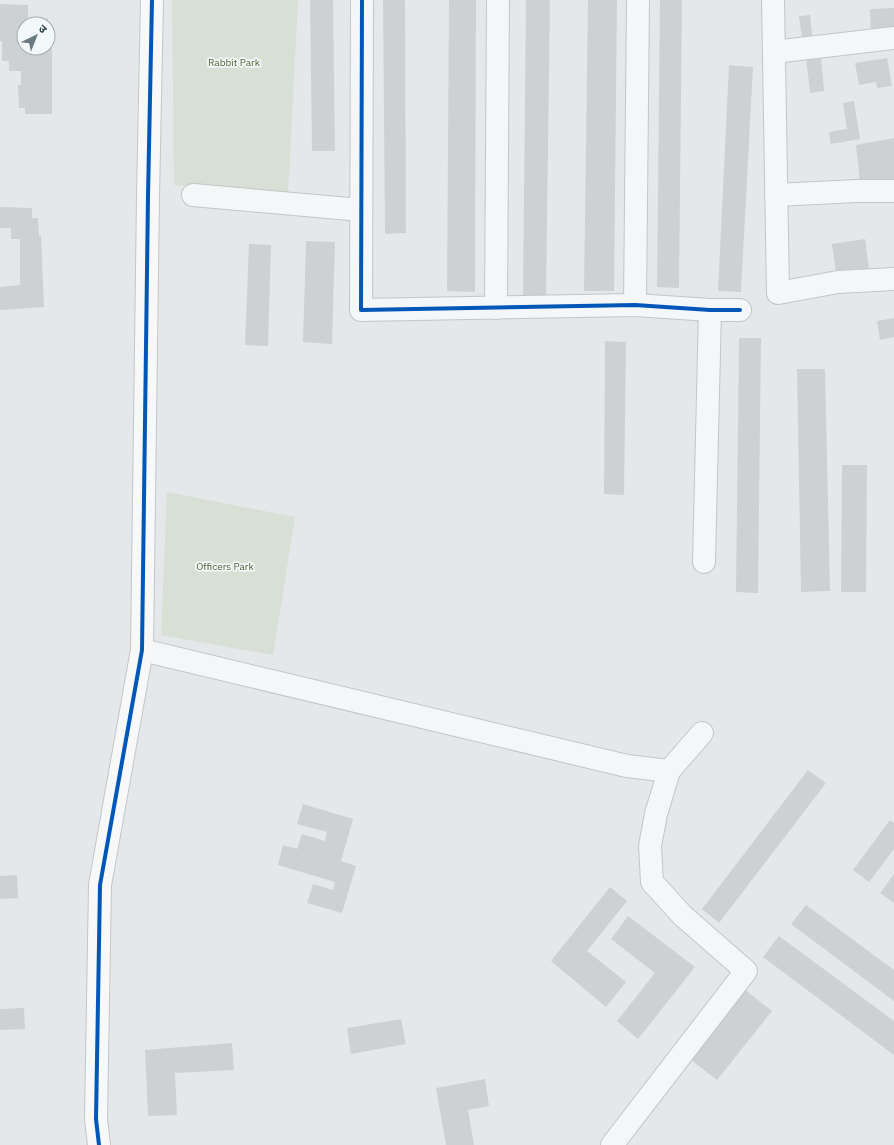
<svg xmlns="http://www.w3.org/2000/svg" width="894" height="1145" font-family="'IBM Plex Sans','Noto Sans Devanagari',sans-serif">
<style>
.green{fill:#d8dfd4}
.building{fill:#cdd1d3}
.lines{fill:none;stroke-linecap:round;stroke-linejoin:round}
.street-casing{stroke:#c2c6c8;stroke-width:24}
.secondary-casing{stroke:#c2c6c8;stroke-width:24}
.street{stroke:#f4f6f7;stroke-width:22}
.secondary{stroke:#f8f8f8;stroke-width:22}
.cycleway-casing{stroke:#f2f7f9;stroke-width:6}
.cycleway{stroke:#0057b8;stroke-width:4}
.labels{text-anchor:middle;stroke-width:3.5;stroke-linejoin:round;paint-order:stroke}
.park-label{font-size:10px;fill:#4b6433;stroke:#f2f7f9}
</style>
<rect width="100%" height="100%" fill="#e4e8ea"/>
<g class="green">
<polygon points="172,0 298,0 288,194 174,185"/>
<polygon points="167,492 295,517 273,655 161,635"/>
</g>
<g class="building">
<polygon points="310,0 333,0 335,151 312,151"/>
<polygon points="383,0 405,0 406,233 385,234"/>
<polygon points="449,0 476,0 475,292 447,291"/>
<polygon points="526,0 550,0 546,296 523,296"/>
<polygon points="588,0 617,0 614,291 584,291"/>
<polygon points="660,0 682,0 679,288 657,287"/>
<polygon points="0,4 28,5 28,19 48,18 48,24 24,24 24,48 48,48 48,28 52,27 52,114 25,114 25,108 19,108 18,85 21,85 21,71 9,71 9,61 2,61 2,41 0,41"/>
<polygon points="894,8 894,32 871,34 870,9"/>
<polygon points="810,15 813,44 803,45 799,16"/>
<polygon points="821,56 824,91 810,93 806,57"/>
<polygon points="887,58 892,86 877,88 876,82 859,85 855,63"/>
<polygon points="729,65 753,67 741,292 718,291"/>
<polygon points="854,101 860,139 831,144 829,132 847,129 843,103"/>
<polygon points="894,138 894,188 861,191 856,145"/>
<polygon points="0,207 32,208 32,218 38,218 39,236 41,236 44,307 0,310 0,287 20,285 20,239 11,239 11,228 0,228"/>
<polygon points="865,239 869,269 836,273 832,244"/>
<polygon points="306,241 335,242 332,344 303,342"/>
<polygon points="249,244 271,245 268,346 245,345"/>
<polygon points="894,318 894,337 880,340 877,321"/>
<polygon points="739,338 761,338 758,593 736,592"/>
<polygon points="605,341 626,342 624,495 604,494"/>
<polygon points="797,369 825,369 830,591 801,592"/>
<polygon points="842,465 867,465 866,592 841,592"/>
<polygon points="808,770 826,783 719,923 702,909"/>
<polygon points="303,804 353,819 341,861 356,866 342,913 307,903 313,884 333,890 335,882 278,865 283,845 297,849 302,834 325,841 327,832 297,824"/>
<polygon points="890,820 894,823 894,849 869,882 853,870"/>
<polygon points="894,874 894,903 880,893"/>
<polygon points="17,875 18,898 0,899 0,876"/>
<polygon points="610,887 627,901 587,951 626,982 606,1007 551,961"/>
<polygon points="806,905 894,970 894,1001 791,924"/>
<polygon points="628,916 695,967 638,1039 617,1021 655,973 611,939"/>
<polygon points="779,936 894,1021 894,1055 763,957"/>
<polygon points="744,989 772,1011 717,1080 690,1059"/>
<polygon points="24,1008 25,1029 0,1030 0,1009"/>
<polygon points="401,1019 406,1044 351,1054 347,1028"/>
<polygon points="232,1043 234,1070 175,1073 177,1115 148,1116 145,1050"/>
<polygon points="485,1079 489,1106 468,1110 474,1145 446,1145 436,1088"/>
</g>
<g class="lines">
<g class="street-casing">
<g id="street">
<polyline points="362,0 361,310 635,305 710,310 740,310"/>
<polyline points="773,0 778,293 838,282 894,279"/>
<polyline points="774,52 894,38"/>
<polyline points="193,195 361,210"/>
<polyline points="776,195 857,191 894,191"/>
<polyline points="635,305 638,0"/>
<polyline points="496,308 498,0"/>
<polyline points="704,562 710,310"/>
<polyline points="142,650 627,766 669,771 702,733"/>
<polyline points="612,1145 746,971 683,916 652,882 650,846 656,814 669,771"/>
</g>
</g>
<g class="secondary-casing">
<polyline id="secondary" points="99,1145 96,1119 100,885 142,650 148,196 152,0"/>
</g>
<use href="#street" class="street"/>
<use href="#secondary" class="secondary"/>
<g class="cycleway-casing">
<g id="cycleway">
<polyline points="362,0 361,310 635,305 710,310 740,310"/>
<polyline points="99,1145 96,1119 100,885 142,650 148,196 152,0"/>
</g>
</g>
<use href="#cycleway" class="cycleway"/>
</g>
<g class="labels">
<g class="park-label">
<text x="234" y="66">Rabbit Park</text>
<text x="225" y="570">Officers Park</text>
</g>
</g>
<g transform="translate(36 36) rotate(43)"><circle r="19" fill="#f2f7f9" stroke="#a1acb1"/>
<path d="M0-3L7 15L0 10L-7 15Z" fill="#6a787f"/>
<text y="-6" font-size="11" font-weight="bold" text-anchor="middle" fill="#283c46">उ</text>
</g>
</svg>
